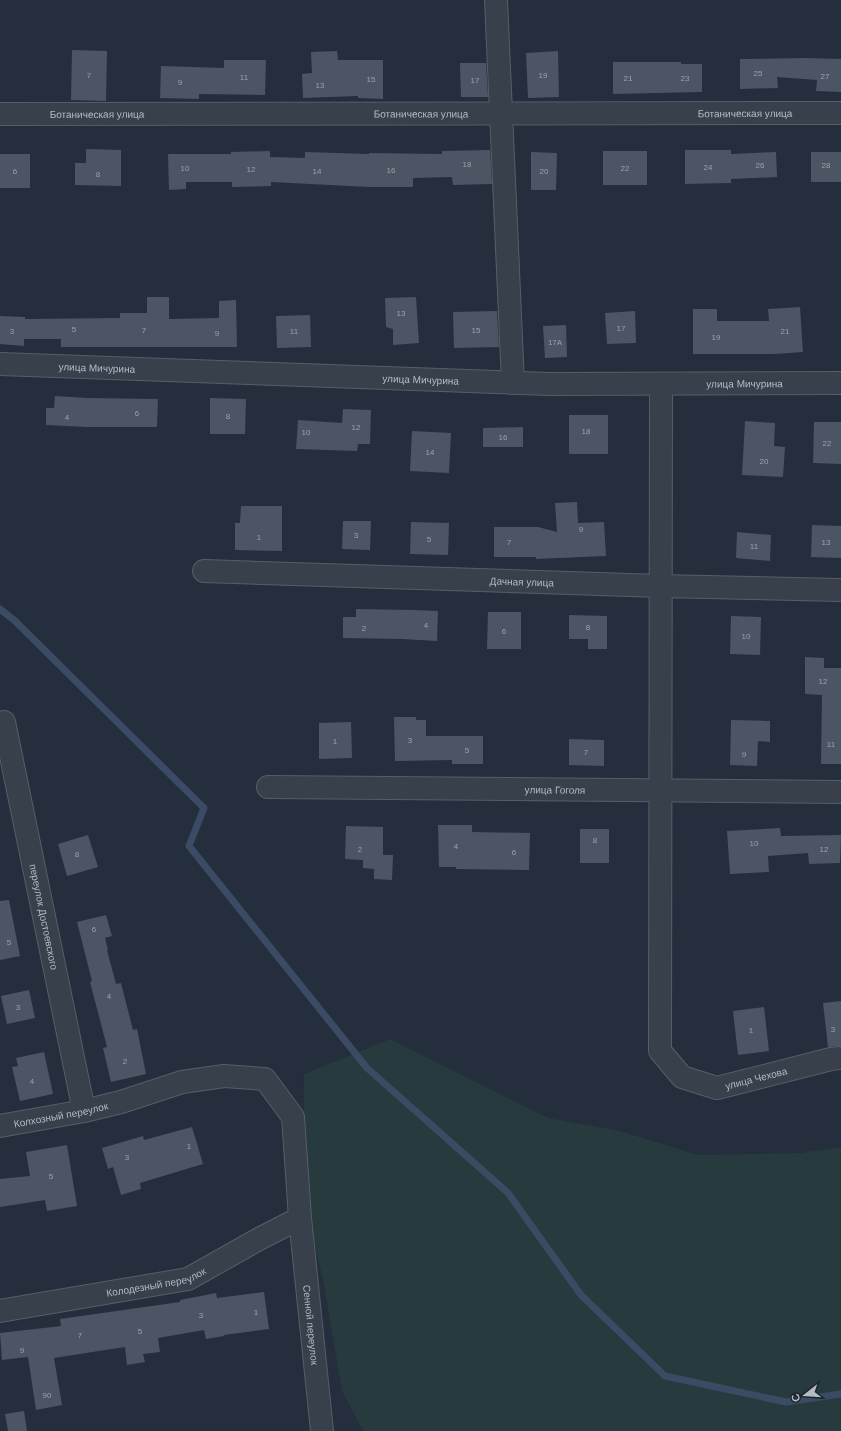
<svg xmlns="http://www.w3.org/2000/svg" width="841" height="1431" font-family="Arial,sans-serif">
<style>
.green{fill:#273a3d}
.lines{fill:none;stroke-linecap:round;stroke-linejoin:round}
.stream{stroke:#3b4b64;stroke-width:7}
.building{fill:#4b5564}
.minor-casing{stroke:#565e6a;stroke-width:24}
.minor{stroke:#38404c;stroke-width:22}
.labels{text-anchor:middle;stroke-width:3.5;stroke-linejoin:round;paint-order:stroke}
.number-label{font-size:8px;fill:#9aa2ae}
.street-label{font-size:10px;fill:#b4bbc7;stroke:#1d2531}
</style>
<rect width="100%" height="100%" fill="#252e3c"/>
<polygon class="green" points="390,1039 548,1118 620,1131 698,1155 800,1153 841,1147 841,1431 363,1431 342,1391 324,1284 303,1196 304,1074"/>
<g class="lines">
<polyline class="stream" points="0,609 14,620 204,808 189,846 367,1068 508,1193 581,1295 665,1376 786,1402 841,1394"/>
</g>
<g class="building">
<polygon points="72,50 107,51 106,101 71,100"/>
<polygon points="337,51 338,60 383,60 383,99 358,98 358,96 303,98 302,74 312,73 311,52"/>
<polygon points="558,51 559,97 528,98 526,53"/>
<polygon points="804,58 841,59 841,92 816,91 817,80 777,77 778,88 740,89 740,59"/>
<polygon points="224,60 266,60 265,95 199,94 199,99 160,98 161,66 224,68"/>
<polygon points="613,62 681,62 681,64 702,64 702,92 613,94"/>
<polygon points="460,63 486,63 488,97 461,97"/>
<polygon points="86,149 121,150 121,186 75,185 75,163 86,163"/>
<polygon points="490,150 492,184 453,185 452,177 413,178 413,187 369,187 271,182 271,186 232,187 232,182 186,182 186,189 169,190 168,154 231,154 231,152 270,151 270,157 305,158 305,152 369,154 369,153 442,154 442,151"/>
<polygon points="685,150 731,150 731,154 776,152 777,177 731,179 731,183 685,184"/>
<rect x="603" y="151" width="44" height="34"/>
<polygon points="531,152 557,153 556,190 531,190"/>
<rect x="811" y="152" width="30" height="30"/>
<rect x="0" y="154" width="30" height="34"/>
<polygon points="147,297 169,297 169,319 219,318 219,301 236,300 237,347 61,347 61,339 24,339 24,346 0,344 0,316 25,317 25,319 120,318 120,313 147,313"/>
<polygon points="416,297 419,343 393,345 393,329 386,327 385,298"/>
<polygon points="800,307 803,352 775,354 693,354 693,309 717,309 717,321 769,321 768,309"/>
<polygon points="497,311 499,347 454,348 453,312"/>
<polygon points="635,311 636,343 607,344 605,313"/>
<polygon points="310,315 311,347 277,348 276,316"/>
<polygon points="566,325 567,357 545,358 543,326"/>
<polygon points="55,396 88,398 158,399 157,427 87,427 46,425 46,408 54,408"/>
<polygon points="210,398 246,399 245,434 210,434"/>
<polygon points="343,409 371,410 370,444 358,444 357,451 296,449 298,420 342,423"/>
<rect x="569" y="415" width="39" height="39"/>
<polygon points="745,421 775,423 774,446 785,447 783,477 742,475"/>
<polygon points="814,422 841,422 841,464 813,463"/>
<polygon points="523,427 523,447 483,447 483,428"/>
<polygon points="412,431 451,433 449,473 410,471"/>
<polygon points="577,502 578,523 604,522 606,556 536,559 536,557 494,557 494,527 538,527 557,532 555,503"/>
<polygon points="241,506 282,506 282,551 235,550 235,523 240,523"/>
<polygon points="343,521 371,521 370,550 342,549"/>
<polygon points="411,522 449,523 448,555 410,554"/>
<polygon points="812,525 841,526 841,558 811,557"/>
<polygon points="737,532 771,535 770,561 736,558"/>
<polygon points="356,609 414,610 438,611 437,641 402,639 343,638 343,617 356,617"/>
<polygon points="488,612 521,612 521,649 487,649"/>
<polygon points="569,615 607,616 607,649 588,649 588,639 569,639"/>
<polygon points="731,616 761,617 760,655 730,654"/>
<polygon points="805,657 824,658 824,668 841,668 841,764 821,764 822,695 805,694"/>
<polygon points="394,717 416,717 416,720 426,720 426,736 483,736 483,764 452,764 452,760 395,761"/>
<polygon points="731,720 770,721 770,742 758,741 757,766 730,765"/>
<polygon points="351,722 352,758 319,759 319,723"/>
<polygon points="569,739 604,740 604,766 569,765"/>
<polygon points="438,825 472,825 472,832 530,833 529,870 456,869 456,867 439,867"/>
<polygon points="346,826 383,827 383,855 393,855 392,880 374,879 374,869 363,868 363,860 345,859"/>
<polygon points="780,828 781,836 841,835 840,863 809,864 808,853 768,856 769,872 730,874 727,831"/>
<rect x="580" y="829" width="29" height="34"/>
<polygon points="88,835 98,867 67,876 58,844"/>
<polygon points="9,900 20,956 0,960 0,901"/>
<polygon points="106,915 112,936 105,938 108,950 107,950 116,984 121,983 133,1030 137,1029 146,1074 111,1082 103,1048 107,1047 90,982 92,981 77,922"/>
<polygon points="29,990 35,1018 7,1024 1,996"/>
<polygon points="841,1001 841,1046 828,1047 823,1003"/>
<polygon points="764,1007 769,1051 738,1055 733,1011"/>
<polygon points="44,1052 53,1094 20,1101 12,1067 18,1066 16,1058"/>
<polygon points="192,1127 203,1164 140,1183 141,1189 121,1195 113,1167 108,1169 102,1148 143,1136 144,1140"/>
<polygon points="67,1145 77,1206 47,1211 45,1200 0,1207 0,1179 30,1176 26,1152"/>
<polygon points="264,1292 269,1329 224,1335 224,1336 206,1339 204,1330 158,1338 160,1352 143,1354 145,1362 127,1365 125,1347 54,1358 62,1405 36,1410 28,1357 2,1360 0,1333 61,1326 60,1319 180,1302 180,1300 216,1293 217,1298"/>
<polygon points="24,1411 27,1431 8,1431 5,1414"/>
</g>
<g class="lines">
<g class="minor-casing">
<g id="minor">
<polyline points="496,0 513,383"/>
<path id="s1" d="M0,114L841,113"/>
<path id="s2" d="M0,364L549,384L841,383"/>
<path id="s3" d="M661,384L660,1051L682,1077L717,1088L831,1059L841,1058"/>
<path id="s4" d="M204,571L660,586L841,590"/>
<path id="s5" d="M4,722L84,1111"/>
<path id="s6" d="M268,787L841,792"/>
<path id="s7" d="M0,1126L84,1111L121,1102L182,1082L224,1076L265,1079L293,1117L300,1218L322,1431"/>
<path id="s8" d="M0,1311L188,1279L259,1239L300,1218"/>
</g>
</g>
<use href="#minor" class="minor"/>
</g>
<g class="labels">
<g class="number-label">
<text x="758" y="76">25</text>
<text x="89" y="78">7</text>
<text x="543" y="78">19</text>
<text x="825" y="79">27</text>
<text x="244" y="80">11</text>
<text x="628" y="81">21</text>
<text x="685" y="81">23</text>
<text x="371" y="82">15</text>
<text x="475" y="83">17</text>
<text x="180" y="85">9</text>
<text x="320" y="88">13</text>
<text x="467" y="167">18</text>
<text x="760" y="168">26</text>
<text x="826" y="168">28</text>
<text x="708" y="170">24</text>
<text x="185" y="171">10</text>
<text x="625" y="171">22</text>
<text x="251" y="172">12</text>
<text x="391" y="173">16</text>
<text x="15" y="174">6</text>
<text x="317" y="174">14</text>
<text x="544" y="174">20</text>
<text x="98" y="177">8</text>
<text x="401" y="316">13</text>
<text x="621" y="331">17</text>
<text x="74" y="332">5</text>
<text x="144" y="333">7</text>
<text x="476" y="333">15</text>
<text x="12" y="334">3</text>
<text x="294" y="334">11</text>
<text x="785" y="334">21</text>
<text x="217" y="336">9</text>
<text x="716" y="340">19</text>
<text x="555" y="345">17А</text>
<text x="137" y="416">6</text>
<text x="228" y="419">8</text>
<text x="67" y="420">4</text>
<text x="356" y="430">12</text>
<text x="586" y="434">18</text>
<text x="306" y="435">10</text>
<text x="503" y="440">16</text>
<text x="827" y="446">22</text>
<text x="430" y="455">14</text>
<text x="764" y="464">20</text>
<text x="581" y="532">9</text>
<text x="356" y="538">3</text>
<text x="259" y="540">1</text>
<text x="429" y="542">5</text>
<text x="509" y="545">7</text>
<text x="826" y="545">13</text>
<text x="754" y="549">11</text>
<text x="426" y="628">4</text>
<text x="588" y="630">8</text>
<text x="364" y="631">2</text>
<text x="504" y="634">6</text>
<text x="746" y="639">10</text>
<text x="823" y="684">12</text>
<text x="410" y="743">3</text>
<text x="335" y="744">1</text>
<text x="831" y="747">11</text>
<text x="467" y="753">5</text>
<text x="586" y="755">7</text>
<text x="744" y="757">9</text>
<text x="595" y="843">8</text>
<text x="754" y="846">10</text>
<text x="456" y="849">4</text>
<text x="360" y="852">2</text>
<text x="824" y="852">12</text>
<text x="514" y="855">6</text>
<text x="77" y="857">8</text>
<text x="94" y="932">6</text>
<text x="9" y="945">5</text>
<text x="109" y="999">4</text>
<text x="18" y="1010">3</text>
<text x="833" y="1032">3</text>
<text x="751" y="1033">1</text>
<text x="125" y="1064">2</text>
<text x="32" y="1084">4</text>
<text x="189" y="1149">1</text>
<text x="127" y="1160">3</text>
<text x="51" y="1179">5</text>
<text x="256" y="1315">1</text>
<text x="201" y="1318">3</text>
<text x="140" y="1334">5</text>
<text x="80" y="1338">7</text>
<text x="22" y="1353">9</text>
<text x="47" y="1398">90</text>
</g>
<g class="street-label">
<text dy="4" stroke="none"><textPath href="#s1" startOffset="745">Ботаническая улица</textPath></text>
<text dy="4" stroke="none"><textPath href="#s1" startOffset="97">Ботаническая улица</textPath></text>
<text dy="4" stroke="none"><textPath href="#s1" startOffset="421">Ботаническая улица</textPath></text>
<text dy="4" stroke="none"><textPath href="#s2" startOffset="97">улица Мичурина</textPath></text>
<text dy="4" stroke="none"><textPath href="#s2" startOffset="421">улица Мичурина</textPath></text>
<text dy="4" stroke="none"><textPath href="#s2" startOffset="745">улица Мичурина</textPath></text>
<text dy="4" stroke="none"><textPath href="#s4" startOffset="318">Дачная улица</textPath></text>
<text dy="4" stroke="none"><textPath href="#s6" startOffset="287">улица Гоголя</textPath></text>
<text dy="4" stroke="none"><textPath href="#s5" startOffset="199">переулок Достоевского</textPath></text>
<text dy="4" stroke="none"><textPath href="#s3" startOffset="778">улица Чехова</textPath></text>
<text dy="4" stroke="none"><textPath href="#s7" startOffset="62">Колхозный переулок</textPath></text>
<text dy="4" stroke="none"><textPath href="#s8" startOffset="159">Колодезный переулок</textPath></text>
<text dy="4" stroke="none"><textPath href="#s7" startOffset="527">Сенной переулок</textPath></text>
</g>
</g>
<g transform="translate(805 1395) rotate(253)" stroke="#1d2531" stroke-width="3" paint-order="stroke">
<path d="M0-3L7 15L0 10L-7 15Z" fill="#b4bbc7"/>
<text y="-6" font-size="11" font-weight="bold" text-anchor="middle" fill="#b4bbc7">С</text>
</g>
</svg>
